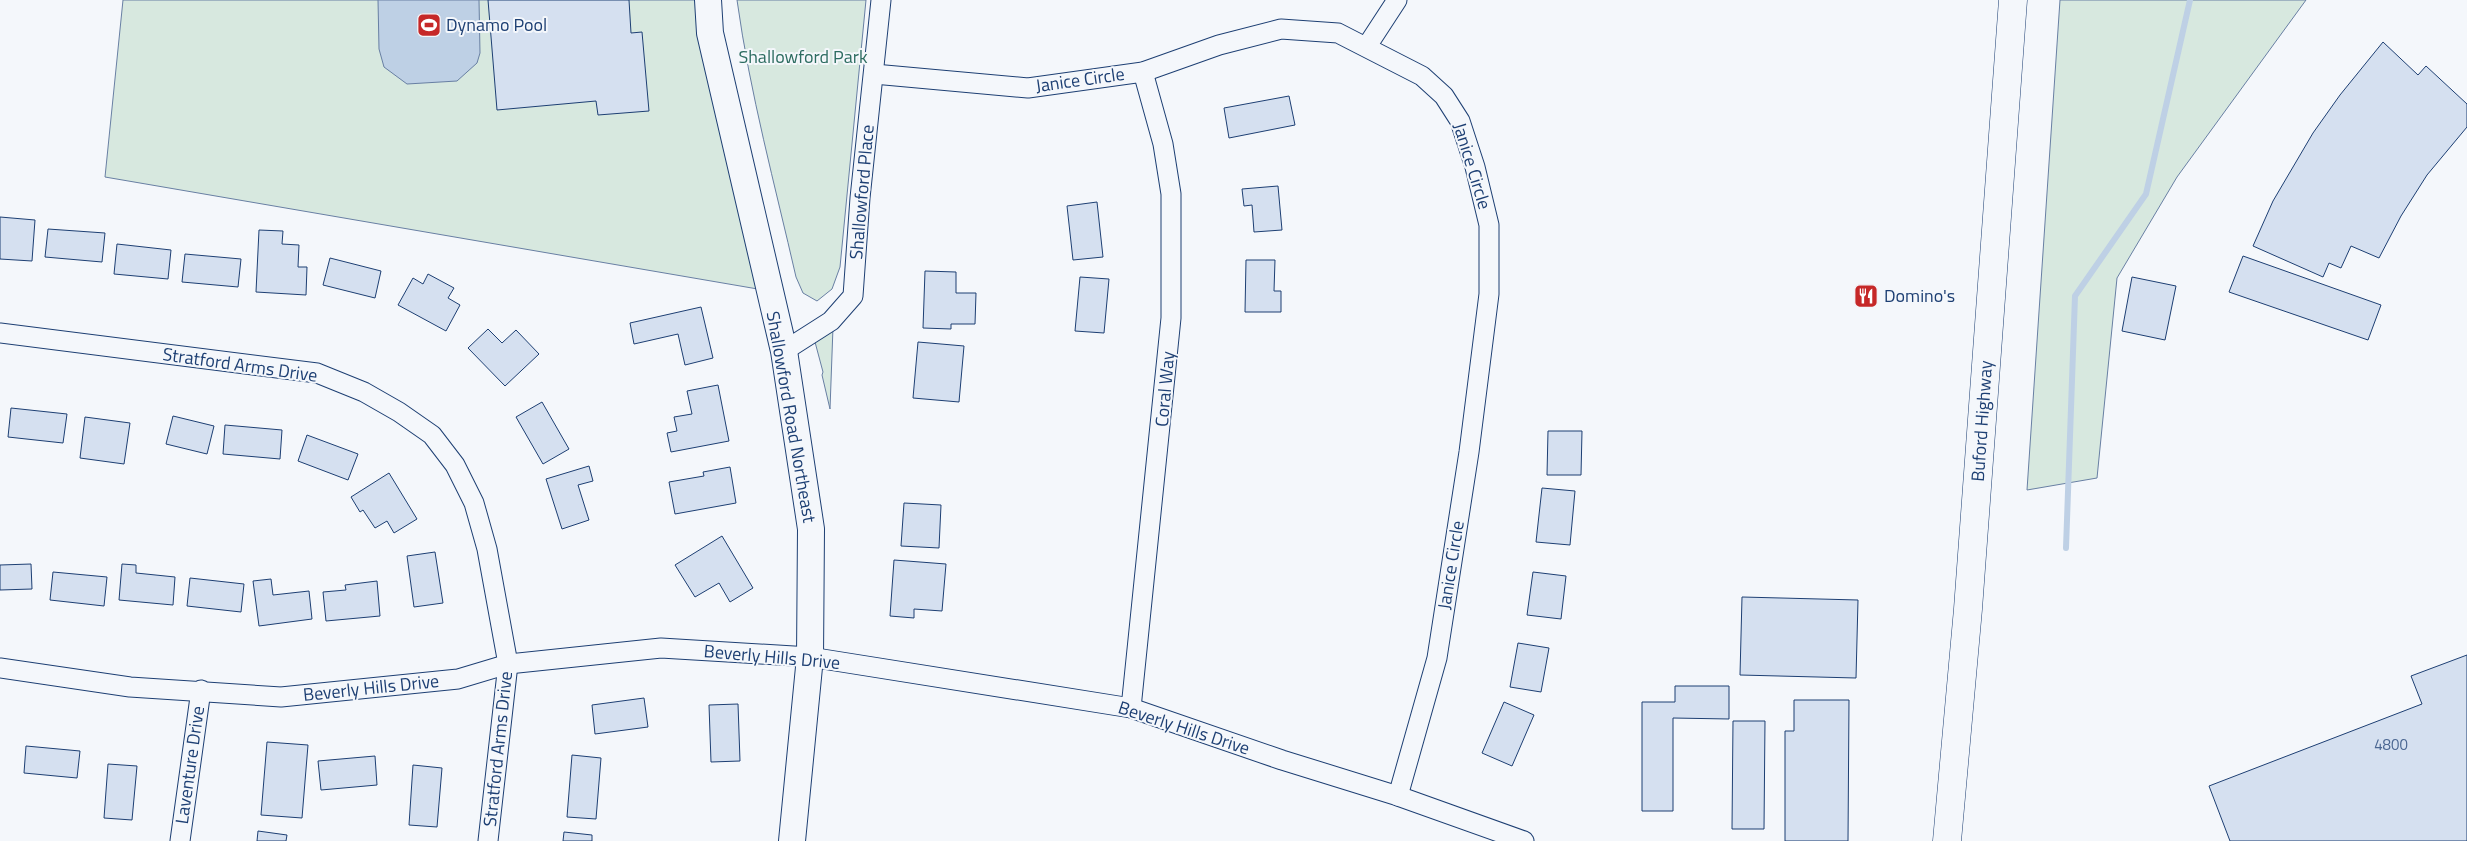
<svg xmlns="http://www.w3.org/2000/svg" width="2467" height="841" font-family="'Titillium Web',sans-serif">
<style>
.green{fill:#d7e8df;stroke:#687fa3}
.water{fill:#bed0e5;stroke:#687fa3}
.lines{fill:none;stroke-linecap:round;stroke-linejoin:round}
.stream{stroke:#bed0e5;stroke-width:6}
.building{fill:#d5e0f0;stroke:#1d3f73}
.street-casing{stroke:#1d3f73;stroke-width:21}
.secondary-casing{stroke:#1d3f73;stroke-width:28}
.primary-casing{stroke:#1d3f73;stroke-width:29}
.street{stroke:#f4f7fb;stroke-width:19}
.secondary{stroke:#f4f7fb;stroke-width:26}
.primary{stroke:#f4f7fb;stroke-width:28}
.labels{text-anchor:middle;stroke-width:4;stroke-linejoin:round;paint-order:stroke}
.number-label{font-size:15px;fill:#4b6792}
.poi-label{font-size:18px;fill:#1d3f73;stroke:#f4f7fb;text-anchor:start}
.park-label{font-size:18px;fill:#2c6c60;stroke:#f4f7fb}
.street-label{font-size:18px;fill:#1d3f73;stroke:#f4f7fb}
</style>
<rect width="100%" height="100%" fill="#f4f7fb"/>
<g class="green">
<polygon points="123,0 714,0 781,293 105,177"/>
<path d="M737,0H866L840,267L832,289L817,301L803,293L796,277C775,185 750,94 737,0Z"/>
<polygon points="2060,0 2306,0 2177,177 2117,278 2097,478 2027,490"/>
<polygon points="833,327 830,409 822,375 823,372 815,342"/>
</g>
<polygon class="water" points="378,0 479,0 480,53 477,63 457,81 407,84 384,67 379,49"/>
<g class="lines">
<polyline class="stream" points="2066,548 2075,296 2146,194 2190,0"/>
</g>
<g class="building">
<polygon points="488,0 629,0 631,33 642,32 649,111 598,115 596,101 497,110"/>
<polygon points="2383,42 2418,75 2426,66 2467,104 2467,127 2427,175 2401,216 2379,258 2351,246 2341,268 2329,263 2323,277 2253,246 2273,201 2313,133 2340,95"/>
<polygon points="1289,96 1295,125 1229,138 1224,108"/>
<polygon points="1278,186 1282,230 1254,232 1252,205 1244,206 1242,189"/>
<polygon points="1097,202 1103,257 1073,260 1067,206"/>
<polygon points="0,217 35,220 32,261 0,259"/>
<polygon points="48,229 105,233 102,262 45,257"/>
<polygon points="259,230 283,231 282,244 299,245 298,267 307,267 306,295 256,292"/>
<polygon points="117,244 171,250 168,279 114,274"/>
<polygon points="185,254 241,259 238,287 182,282"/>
<polygon points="2243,256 2381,305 2368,340 2229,292"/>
<polygon points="330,258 381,271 375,298 323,285"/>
<polygon points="1246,260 1275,260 1274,291 1281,291 1281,312 1245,312"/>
<polygon points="925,271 956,272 956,293 976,293 975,324 951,324 951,329 923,328"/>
<polygon points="428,274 454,288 448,298 460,305 446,331 398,305 413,278 423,284"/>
<polygon points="1080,277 1109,279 1104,333 1075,331"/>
<polygon points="2132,277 2176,286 2165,340 2122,331"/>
<polygon points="701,307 713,358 685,365 678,334 634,344 630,323"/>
<polygon points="488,329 502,343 516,330 539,354 505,386 468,348"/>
<polygon points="918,342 964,346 959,402 913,398"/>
<polygon points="718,385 729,441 671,452 667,433 677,431 674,417 692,414 687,391"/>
<polygon points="542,402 569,449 543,464 516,417"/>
<polygon points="11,408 67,414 63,443 8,437"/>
<polygon points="173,416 214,426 207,454 166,444"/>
<polygon points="85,417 130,423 124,464 80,458"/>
<polygon points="225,425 282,430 280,459 223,454"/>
<polygon points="1548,431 1582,431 1581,475 1547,475"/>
<polygon points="307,435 358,454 348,480 298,461"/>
<polygon points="589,466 593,481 578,485 589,520 562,529 546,479"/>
<polygon points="730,467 736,503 675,514 669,482 704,476 703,472"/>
<polygon points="389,473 417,519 394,533 387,521 375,528 363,510 360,512 351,497"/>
<polygon points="1542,488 1575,491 1570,545 1536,542"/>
<polygon points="904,503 941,505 939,548 901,546"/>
<polygon points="722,536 753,588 730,602 719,583 695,597 675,565"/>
<polygon points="435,552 443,603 414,607 407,556"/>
<polygon points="894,560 946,564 942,611 914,609 914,618 890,616"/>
<polygon points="31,564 32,589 0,590 0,565"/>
<polygon points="122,564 136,565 136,573 175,577 173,605 119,600"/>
<polygon points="53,572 107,577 104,606 50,600"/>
<polygon points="1533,572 1566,576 1561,619 1527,615"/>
<polygon points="190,578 244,584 241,612 187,606"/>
<polygon points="271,579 273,595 309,591 312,619 259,626 253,581"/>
<polygon points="377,581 380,616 326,621 323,592 346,590 345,585"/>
<polygon points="1742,597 1858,600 1856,678 1740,675"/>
<polygon points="1518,643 1549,648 1541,692 1510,687"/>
<polygon points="2467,655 2467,841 2230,841 2209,786 2422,704 2411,676"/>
<polygon points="1675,686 1729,686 1729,719 1673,718 1673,811 1642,811 1642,702 1675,702"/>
<polygon points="644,698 648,727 595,734 592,705"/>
<polygon points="1794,700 1849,700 1848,841 1785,841 1785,731 1794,731"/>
<polygon points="1504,702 1534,715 1512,766 1482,753"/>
<polygon points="738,704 740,761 711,762 709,705"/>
<polygon points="1733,721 1765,721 1764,829 1732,829"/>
<polygon points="267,742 308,745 302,818 261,815"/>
<polygon points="26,746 80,751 77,778 24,773"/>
<polygon points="572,755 601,758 596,819 567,817"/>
<polygon points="375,756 377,785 321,790 318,761"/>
<polygon points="108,764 137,766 132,820 104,818"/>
<polygon points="413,765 442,768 437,827 409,825"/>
<polygon points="258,831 287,835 286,841 257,841"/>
<polygon points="564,832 592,835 592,841 563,841"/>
</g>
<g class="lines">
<g class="street-casing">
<g id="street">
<polyline points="1367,46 1397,0"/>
<polyline points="874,74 1028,88 1143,72 1219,45 1281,29 1338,33 1422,76 1444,96 1460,121 1475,167 1489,225 1489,294 1469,452 1437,658 1398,796"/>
<polyline points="0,333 317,373 364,392 399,412 432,435 455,465 474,503 487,549 508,664 488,841"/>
<polyline points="784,351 831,321 853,296 860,198 881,0"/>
<polyline points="0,668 130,687 281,697 458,679 508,664 661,648 810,657 1131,708 1282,760 1398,796 1524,841"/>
<polyline points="1131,708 1171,318 1171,194 1163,144 1143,72"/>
<polyline points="180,841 201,690"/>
</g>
</g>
<g class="secondary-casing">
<polyline id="secondary" points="708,0 710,33 784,351 811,529 810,657 792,841"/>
</g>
<g class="primary-casing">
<polyline id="primary" points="1947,841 1968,609 2013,0"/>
</g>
<use href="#street" class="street"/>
<use href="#secondary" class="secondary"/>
<use href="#primary" class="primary"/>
</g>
<defs>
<g id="stadium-square" transform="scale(1.25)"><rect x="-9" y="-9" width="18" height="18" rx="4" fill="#c62828" stroke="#f4f7fb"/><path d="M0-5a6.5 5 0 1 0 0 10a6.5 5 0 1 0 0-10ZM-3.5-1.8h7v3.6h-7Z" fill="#fff"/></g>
<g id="restaurant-square" transform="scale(1.25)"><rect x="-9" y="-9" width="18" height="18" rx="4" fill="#c62828" stroke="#f4f7fb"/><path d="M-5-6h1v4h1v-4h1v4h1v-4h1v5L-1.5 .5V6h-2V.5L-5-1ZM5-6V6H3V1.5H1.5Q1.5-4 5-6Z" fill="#fff"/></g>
</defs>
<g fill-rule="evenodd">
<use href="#stadium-square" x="429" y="25"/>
<use href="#restaurant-square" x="1866" y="296"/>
</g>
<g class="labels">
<g class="number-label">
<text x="2391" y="750">4800</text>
</g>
<g class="poi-label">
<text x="446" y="31">Dynamo Pool</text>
<text x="1884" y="302">Domino's</text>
</g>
<g class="park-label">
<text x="803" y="63">Shallowford Park</text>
</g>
<g class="street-label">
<text transform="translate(1080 80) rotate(-8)" y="6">Janice Circle</text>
<text transform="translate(1472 166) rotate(73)" y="6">Janice Circle</text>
<text transform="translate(862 192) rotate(-85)" y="6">Shallowford Place</text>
<text transform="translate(240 365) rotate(8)" y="6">Stratford Arms Drive</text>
<text transform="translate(1165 389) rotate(-85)" y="6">Coral Way</text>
<text transform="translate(791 417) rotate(80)" y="6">Shallowford Road Northeast</text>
<text transform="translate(1982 421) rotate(-86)" y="6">Buford Highway</text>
<text transform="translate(1451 565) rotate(-81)" y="6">Janice Circle</text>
<text transform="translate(772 657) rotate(5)" y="6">Beverly Hills Drive</text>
<text transform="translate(371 688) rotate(-6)" y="6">Beverly Hills Drive</text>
<text transform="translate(1184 728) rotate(18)" y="6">Beverly Hills Drive</text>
<text transform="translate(498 749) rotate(-84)" y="6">Stratford Arms Drive</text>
<text transform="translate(190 765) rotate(-82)" y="6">Laventure Drive</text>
</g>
</g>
</svg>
